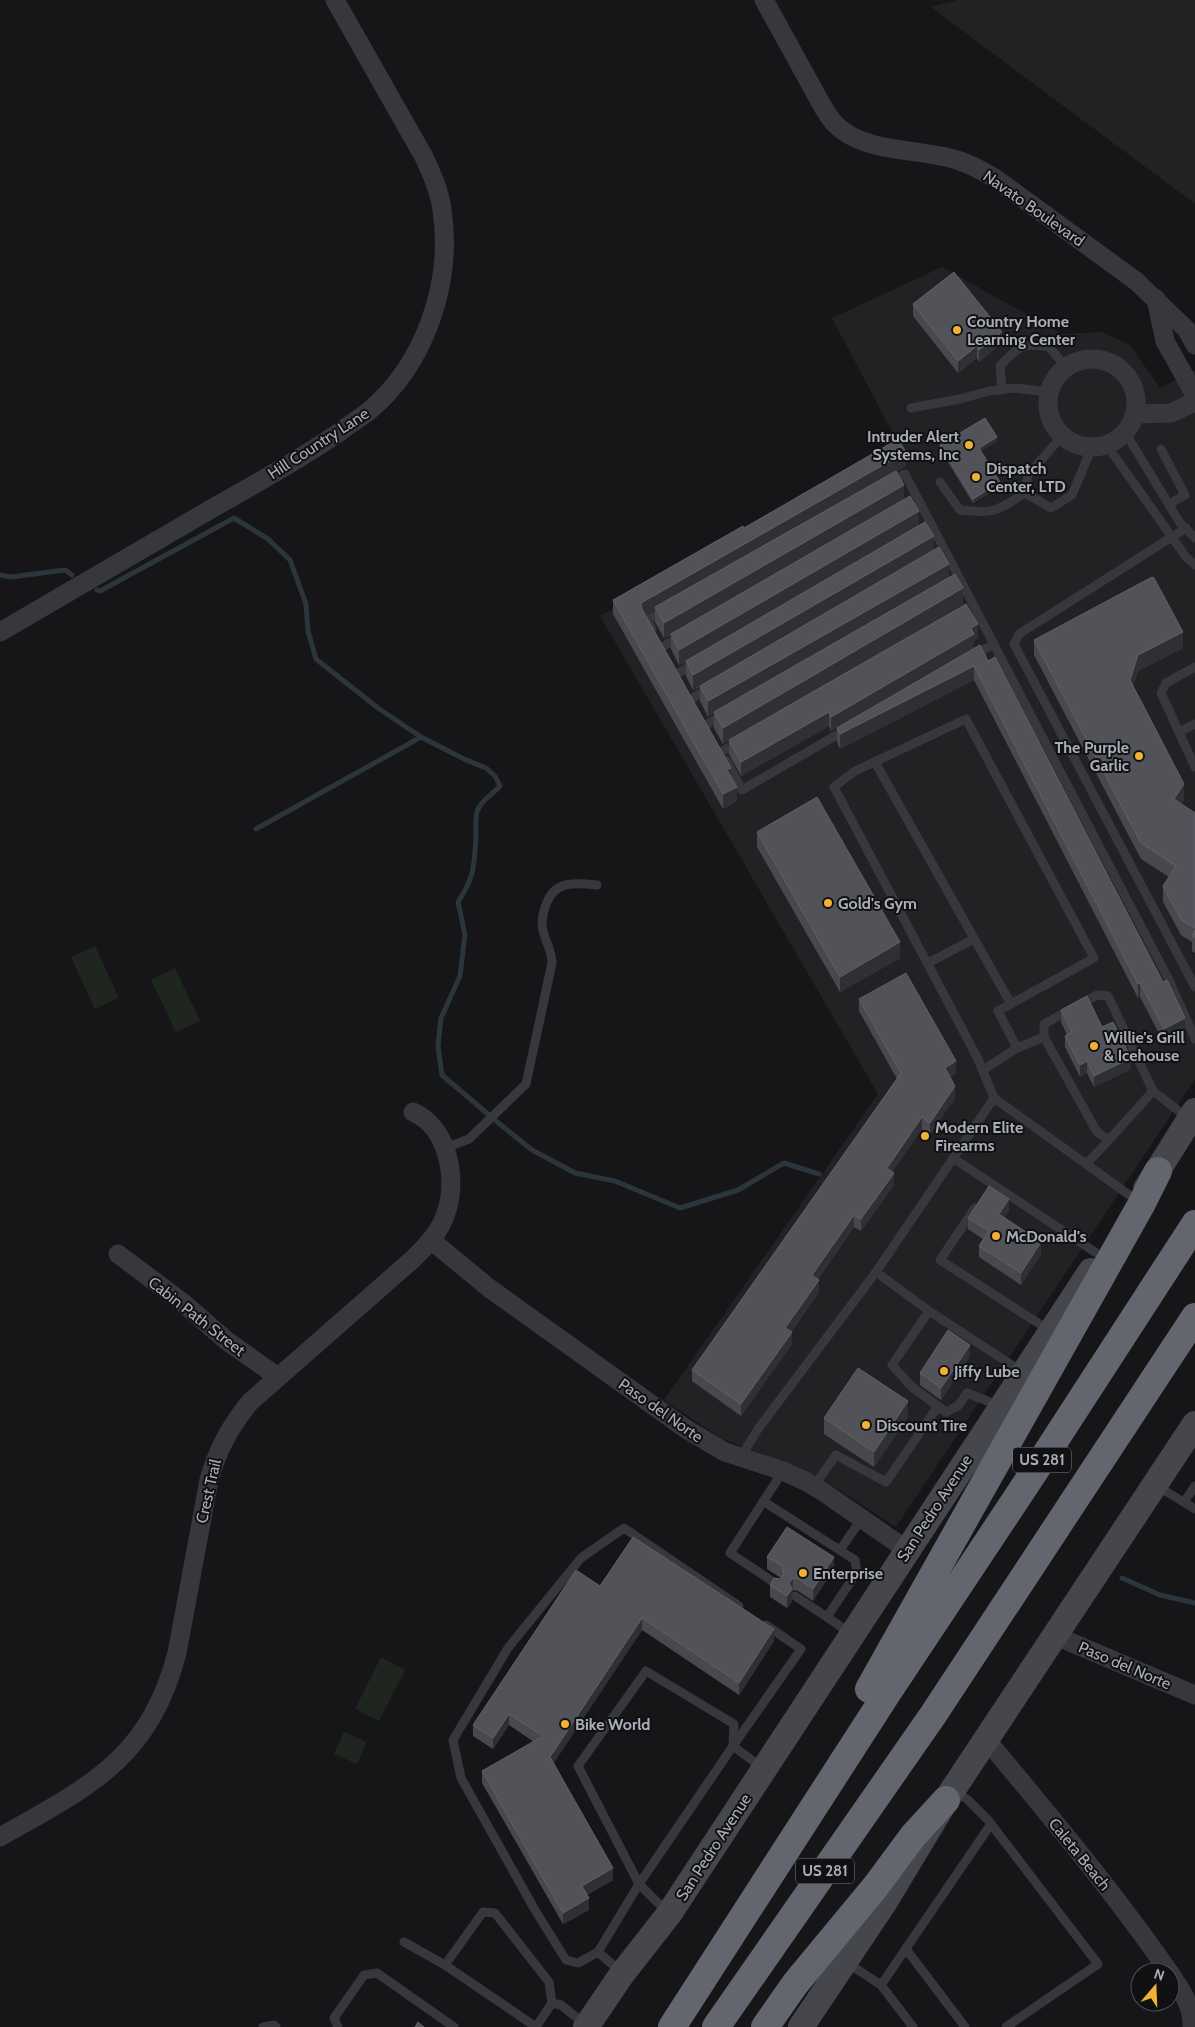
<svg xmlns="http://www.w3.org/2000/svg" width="1195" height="2027" font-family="Cabin,sans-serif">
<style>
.built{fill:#222225}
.park{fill:#1e261f}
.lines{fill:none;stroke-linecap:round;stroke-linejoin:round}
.stream{stroke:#2c353c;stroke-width:5}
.service{stroke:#37383d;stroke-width:9}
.minor{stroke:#37383d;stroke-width:19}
.secondary{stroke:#45474d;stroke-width:26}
.motorway{stroke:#63666e;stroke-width:28}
.wall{fill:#47494d}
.shaded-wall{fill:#2f3033}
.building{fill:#525359;stroke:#5f6168}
.poi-dot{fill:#f2b134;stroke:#111113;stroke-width:2}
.labels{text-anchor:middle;stroke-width:4;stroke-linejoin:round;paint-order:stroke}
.shield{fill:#111113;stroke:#7b7e86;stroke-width:1}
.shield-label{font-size:15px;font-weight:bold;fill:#a8adb8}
.street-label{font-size:16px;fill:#a8adb8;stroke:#111113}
.poi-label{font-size:16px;font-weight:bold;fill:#a8adb8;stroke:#111113;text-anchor:start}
</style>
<rect width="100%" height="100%" fill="#161618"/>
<g class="built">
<polygon points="957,0 1195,0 1195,204 931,7"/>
<polygon points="942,267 1062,334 1102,332 1130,345 1160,388 1195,370 1195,1079 896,1527 827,1482 798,1467 722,1439 664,1400 878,1094 600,616 900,447 832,318"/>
</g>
<g class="park">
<polygon points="95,946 119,998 95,1009 71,957"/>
<polygon points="175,968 200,1021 176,1032 151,980"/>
<polygon points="381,1657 405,1670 379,1721 355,1709"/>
<polygon points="344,1732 367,1742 357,1764 334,1754"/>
</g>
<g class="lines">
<g class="stream">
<polyline points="0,575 11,577 65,570 72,575"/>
<path d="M97,590L100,591L234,518L268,539L290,560L306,604L308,631L316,659L378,708L421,737L464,759L486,768L495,776L500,786C492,795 480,801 477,812C475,819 476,828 476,836C474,866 475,876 458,902L465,935L460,976L441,1018L438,1046L442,1075L489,1115"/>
<polyline points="256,829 421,737"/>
<polyline points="496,1121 532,1150 575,1173 615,1181 680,1208 738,1190 784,1163 819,1174"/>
<polyline points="1122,1578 1160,1595 1195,1603"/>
</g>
<g class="service">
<path d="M1002,390L1000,366C1017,347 1024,342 1049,347L1066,367"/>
<polyline points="911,408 960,399 989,391 1015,388 1049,392"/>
<polyline points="1125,432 1180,523 1195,538"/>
<polyline points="1106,444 1186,557 1195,565"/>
<polyline points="1161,449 1185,495 1169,504"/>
<polyline points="891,482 905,474 1169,980 1195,1039"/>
<path d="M940,482L960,510C996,514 996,511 1025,493L1028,475L1062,436"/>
<polyline points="1025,493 1051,508 1072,495 1092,447"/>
<polyline points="1186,528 1019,634 1014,644 1195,987"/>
<polyline points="652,629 647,620 664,610"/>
<polyline points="662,647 681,636"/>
<polyline points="972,656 994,644"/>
<polyline points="1195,667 1166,683 1161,693 1195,767"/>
<polyline points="677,674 694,664"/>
<polyline points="691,699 708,689"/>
<polyline points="706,725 723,715"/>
<polyline points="1179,732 1195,724"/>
<polyline points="721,752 738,742"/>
<polyline points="726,760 742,790 847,729"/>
<polyline points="875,762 1011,1004"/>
<polyline points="928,963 974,939"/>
<polyline points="1044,1037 1044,1024 1097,995 1108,996 1153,1091"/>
<polyline points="983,1070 1017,1048"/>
<polyline points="994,1098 978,1059 834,787 855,771 966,719 1094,958 998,1011 1017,1048 1044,1037 1097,1132 1109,1140 1153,1091 1189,1119"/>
<path d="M445,1148L469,1139L526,1084L552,963C552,949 543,938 542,925C542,917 544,909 547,902C556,880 577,883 597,885"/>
<polyline points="953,1158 1101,1256"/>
<polyline points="1086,1164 1109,1140"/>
<polyline points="975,1208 940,1260 1049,1330"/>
<polyline points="876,1272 929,1311 1021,1371"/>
<polyline points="929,1311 892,1365 912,1387 946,1412 958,1406 967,1393 1000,1406"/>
<polyline points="741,1457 758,1429 876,1272 994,1098 1139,1202"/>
<polyline points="814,1486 836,1455 886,1482 938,1406"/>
<polyline points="1157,1486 1195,1509"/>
<polyline points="763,1501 855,1560 857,1572 827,1617 850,1633"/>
<polyline points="1184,1502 1195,1486"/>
<polyline points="840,1550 862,1518"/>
<polyline points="778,1585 730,1553 783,1471"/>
<polyline points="795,1596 827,1617"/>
<polyline points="762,1768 733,1746 801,1649 766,1625"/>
<polyline points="954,1791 967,1799 988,1820 1098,1964 1006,2027"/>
<polyline points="404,1942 445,1965"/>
<polyline points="906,1949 965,2027"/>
<polyline points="598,1952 639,1884 733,1746 734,1724 646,1671 578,1766 639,1884 667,1912"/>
<polyline points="846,1962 881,1985 913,2027"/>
<polyline points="620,1971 598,1952 578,1963 566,1960 535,1910 461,1778 453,1740 508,1648 581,1558 624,1528 739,1606"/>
<polyline points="881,1985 991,1824"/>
<polyline points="263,2027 274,2025 276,2027"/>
<polyline points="338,2027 334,2018 364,1975 377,1973 454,2027"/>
<polyline points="536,2027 445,1965 483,1912 495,1913 549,1982 552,2003"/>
<polyline points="536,2027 552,2003 561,2005 586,2025"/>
</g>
<g class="minor">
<path d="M764,0L823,107C826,112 830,118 834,123C862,153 913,148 950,158C967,162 981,170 996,179L1136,281L1187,330L1195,345"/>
<polyline points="1156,299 1165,341 1195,395"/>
<circle cx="1092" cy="403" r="44"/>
<polyline points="1134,414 1171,413 1195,402"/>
<path d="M0,632C69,592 137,552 206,512C251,486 298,461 341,431C350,424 360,418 369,411C425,364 453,283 442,210C440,192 432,174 424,157L335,0"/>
<polyline points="432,1241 489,1288 686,1429 725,1452 783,1471 805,1481 822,1491 907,1550"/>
<polyline points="118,1254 182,1302 227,1341 278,1377"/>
<polyline points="1056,1636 1195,1695"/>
<path d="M986,1739C1049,1815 1113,1891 1169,1972"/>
<path d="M0,1837C88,1787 149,1760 177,1653L209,1480C217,1450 230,1426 250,1402L413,1259C427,1245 440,1232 446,1213C458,1179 448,1127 413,1112"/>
<path d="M1170,1973C1181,1990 1193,2006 1192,2027"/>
</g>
<g class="secondary">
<polyline points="1146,1189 1195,1111"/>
<polyline points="586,2027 622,1974 669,1914 1091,1271"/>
<polyline points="801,2027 884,1903 946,1800 1195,1424"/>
</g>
<g class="motorway">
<polyline points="869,1689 1141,1205 1158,1171"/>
<polyline points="672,2027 886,1695 1044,1457 1195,1224"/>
<polyline points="716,2027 933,1715 1195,1317"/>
<polyline points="765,2027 795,1984 876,1886 913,1836 946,1800"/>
</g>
</g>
<g class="wall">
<polygon points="913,304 1002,343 979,362 977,358 958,373 913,316"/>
<polygon points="997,441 981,451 1000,486 973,503 940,449 940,445"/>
<polygon points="906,466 897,471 904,499 963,604 723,744 714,728 714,713 708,717 700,701 700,687 693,690 686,676 686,662 679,665 671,649 671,635 664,638 655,622 655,609 645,615 731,776 737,801 723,809 613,614 613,600 744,528"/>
<polygon points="978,639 974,641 974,648 831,731 829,726 741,776 729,754 729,740"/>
<polygon points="1034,640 1183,648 1138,671 1133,686 1184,800 1181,804 1195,813 1195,953 1192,951 1192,942 1181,935 1163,902 1163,886 1169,877 1141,859 1034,655"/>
<polygon points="980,645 1185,1032 1164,1043 1140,997 1138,998 974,680 840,749 837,742 837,728"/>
<polygon points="757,832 900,958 840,992 757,847"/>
<polygon points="859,999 956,1073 950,1077 955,1098 930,1134 922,1129 892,1172 894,1185 861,1231 854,1227 818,1279 819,1292 791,1332 792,1344 741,1416 692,1381 692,1370 897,1079 859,1011"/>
<polygon points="1061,1010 1102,1027 1131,1069 1094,1087 1087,1073 1080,1077 1065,1047 1065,1036 1067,1035 1061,1022"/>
<polygon points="1009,1211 1004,1218 1041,1254 1021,1285 979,1257 979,1246 983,1239 968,1229 968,1218"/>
<polygon points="970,1356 941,1400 920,1385 920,1373"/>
<polygon points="908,1417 874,1467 824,1434 824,1418"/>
<polygon points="767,1557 834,1568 813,1601 798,1591 793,1590 792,1592 792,1601 787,1608 770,1597 770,1585 781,1578 767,1569"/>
<polygon points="600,1586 774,1641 739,1695 642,1630 553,1763 613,1880 587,1895 589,1910 563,1924 482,1783 482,1771 534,1742 509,1725 493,1749 473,1736 473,1725"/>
</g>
<g class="shaded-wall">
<polygon points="1002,332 1002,343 979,362 979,350"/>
<polygon points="977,346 977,358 958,373 958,361"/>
<polygon points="997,437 997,441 979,452 979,448"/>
<polygon points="906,452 906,466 657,609 655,607 655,609 641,617 641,603"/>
<polygon points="1000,482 1000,486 973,503 973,499"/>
<polygon points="904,485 904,500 664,638 664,623"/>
<polygon points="919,511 919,526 679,665 679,650"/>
<polygon points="934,536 934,552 693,690 693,675"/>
<polygon points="949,564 949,579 708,717 708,701"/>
<polygon points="963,588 963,604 723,744 723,728"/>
<polygon points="978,624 978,639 974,641 974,648 831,731 831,717"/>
<polygon points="1183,632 1183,648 1138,671 1130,696 1130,680 1138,655"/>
<polygon points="974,666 974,680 840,749 840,734"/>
<polygon points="829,712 829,726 741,776 741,762"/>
<polygon points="731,768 731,782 727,770"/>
<polygon points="1184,784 1184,800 1174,815 1174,799"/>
<polygon points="737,787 737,801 723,809 723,794"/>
<polygon points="900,942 900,958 840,992 840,977"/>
<polygon points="1140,983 1140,997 1138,998 1138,984"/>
<polygon points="1185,1018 1185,1032 1164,1043 1164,1029"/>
<polygon points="1131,1058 1131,1069 1094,1087 1094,1076"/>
<polygon points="956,1061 956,1073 945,1079 945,1068"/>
<polygon points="1087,1061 1087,1073 1080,1077 1080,1065"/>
<polygon points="955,1086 955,1098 930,1134 930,1123"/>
<polygon points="922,1117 922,1129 887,1180 887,1168"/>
<polygon points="894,1173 894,1185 861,1231 861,1219"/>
<polygon points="1009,1199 1009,1211 999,1226 999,1214"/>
<polygon points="854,1215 854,1227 812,1287 812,1275"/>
<polygon points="1041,1242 1041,1254 1021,1285 1021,1273"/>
<polygon points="819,1280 819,1292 785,1340 785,1328"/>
<polygon points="792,1332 792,1344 741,1416 741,1404"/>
<polygon points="970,1345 970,1356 941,1400 941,1388"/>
<polygon points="908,1401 908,1417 874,1467 874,1452"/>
<polygon points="834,1557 834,1568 813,1601 813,1589"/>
<polygon points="793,1578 792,1601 787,1608 787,1596 789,1583"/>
<polygon points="642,1618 642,1630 550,1769 550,1757"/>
<polygon points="774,1629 774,1641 739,1695 739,1683"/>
<polygon points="509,1714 509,1725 493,1749 493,1738"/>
<polygon points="613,1868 613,1880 582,1898 582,1886"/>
<polygon points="589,1898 589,1910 563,1924 563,1913"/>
</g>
<g class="building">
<polygon points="954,272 1002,332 979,350 977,346 958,361 913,304"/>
<polygon points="985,418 997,437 979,448 1000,482 973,499 940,445"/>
<polygon points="898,439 906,452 641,603 642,609 731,768 727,770 737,787 723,794 613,600 743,526 744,528"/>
<polygon points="896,471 904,485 664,623 655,607"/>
<polygon points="910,496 919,511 679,650 671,634"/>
<polygon points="925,522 934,536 693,675 686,661"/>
<polygon points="939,547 949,564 708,701 700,686"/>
<polygon points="955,574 963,588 723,728 714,712"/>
<polygon points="1152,577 1154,578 1183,632 1138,655 1130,680 1184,784 1174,799 1195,813 1195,928 1181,920 1163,886 1176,866 1141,843 1034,640"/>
<polygon points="966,604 978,624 971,628 974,634 831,717 829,712 741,762 729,740"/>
<polygon points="980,645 988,661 995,657 1163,982 1167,980 1185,1018 1164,1029 1140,983 1138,984 974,666 840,734 837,728"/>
<polygon points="817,797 900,942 840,977 757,832"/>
<polygon points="1195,930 1195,938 1192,936"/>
<polygon points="906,973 956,1061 945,1068 955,1086 930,1123 922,1117 887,1168 894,1173 861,1219 854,1215 812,1275 819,1280 785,1328 792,1332 741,1404 692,1370 901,1073 859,999"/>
<polygon points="1087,996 1102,1027 1113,1022 1131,1058 1094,1076 1087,1061 1080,1065 1065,1036 1072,1032 1061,1010"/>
<polygon points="989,1186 1009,1199 999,1214 1041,1242 1021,1273 979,1246 989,1231 968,1218"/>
<polygon points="948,1330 970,1345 941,1388 920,1373"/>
<polygon points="858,1368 908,1401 874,1452 824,1418"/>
<polygon points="787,1527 834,1557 813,1589 798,1579 793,1578 789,1583 792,1589 787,1596 770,1585 774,1578 780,1579 784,1574 782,1566 767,1557"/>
<polygon points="633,1537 774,1629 739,1683 642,1618 550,1757 613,1868 582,1886 589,1898 563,1913 482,1771 543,1736 509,1714 493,1738 473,1725 576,1570 600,1586"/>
<polygon points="418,2022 424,2027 415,2027"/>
</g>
<g class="poi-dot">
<circle cx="957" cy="330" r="5"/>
<circle cx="969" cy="445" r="5"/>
<circle cx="976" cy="477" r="5"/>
<circle cx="1139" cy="756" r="5"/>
<circle cx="828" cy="903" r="5"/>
<circle cx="1094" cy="1046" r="5"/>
<circle cx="925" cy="1136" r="5"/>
<circle cx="996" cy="1236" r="5"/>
<circle cx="944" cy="1371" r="5"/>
<circle cx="866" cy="1425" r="5"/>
<circle cx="803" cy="1573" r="5"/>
<circle cx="565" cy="1724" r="5"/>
</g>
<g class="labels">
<g class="shield">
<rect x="1013" y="1447.5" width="58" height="25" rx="4"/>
<rect x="796" y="1858.5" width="58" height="25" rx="4"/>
</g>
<g class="shield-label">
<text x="1042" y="1465">US 281</text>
<text x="825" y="1876">US 281</text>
</g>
<g class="street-label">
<text transform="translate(1034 208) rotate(35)" y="6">Navato Boulevard</text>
<text transform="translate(318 443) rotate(-33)" y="6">Hill Country Lane</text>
<text transform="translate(197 1316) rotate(38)" y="6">Cabin Path Street</text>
<text transform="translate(661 1410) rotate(35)" y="6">Paso del Norte</text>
<text transform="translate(208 1491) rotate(-77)" y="6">Crest Trail</text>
<text transform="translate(934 1508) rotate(-57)" y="6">San Pedro Avenue</text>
<text transform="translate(1125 1665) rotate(23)" y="6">Paso del Norte</text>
<text transform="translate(713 1847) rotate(-57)" y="6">San Pedro Avenue</text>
<text transform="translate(1080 1854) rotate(51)" y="6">Caleta Beach</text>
</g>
<g class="poi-label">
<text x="967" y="327">Country Home<tspan x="967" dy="18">Learning Center</tspan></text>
<text x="959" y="442" text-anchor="end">Intruder Alert<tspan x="959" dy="18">Systems, Inc</tspan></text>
<text x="986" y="474">Dispatch<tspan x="986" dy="18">Center, LTD</tspan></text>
<text x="1129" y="753" text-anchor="end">The Purple<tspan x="1129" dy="18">Garlic</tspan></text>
<text x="838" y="909">Gold's Gym</text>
<text x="1104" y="1043">Willie's Grill<tspan x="1104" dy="18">&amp; Icehouse</tspan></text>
<text x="935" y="1133">Modern Elite<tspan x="935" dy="18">Firearms</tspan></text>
<text x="1006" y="1242">McDonald's</text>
<text x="954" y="1377">Jiffy Lube</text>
<text x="876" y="1431">Discount Tire</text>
<text x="813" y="1579">Enterprise</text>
<text x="575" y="1730">Bike World</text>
</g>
</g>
<g transform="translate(1155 1987) rotate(19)"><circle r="24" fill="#111113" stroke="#4d4f55"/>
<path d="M0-4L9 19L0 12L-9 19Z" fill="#f2b134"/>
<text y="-8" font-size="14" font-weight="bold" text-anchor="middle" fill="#a8adb8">N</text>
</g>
</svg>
